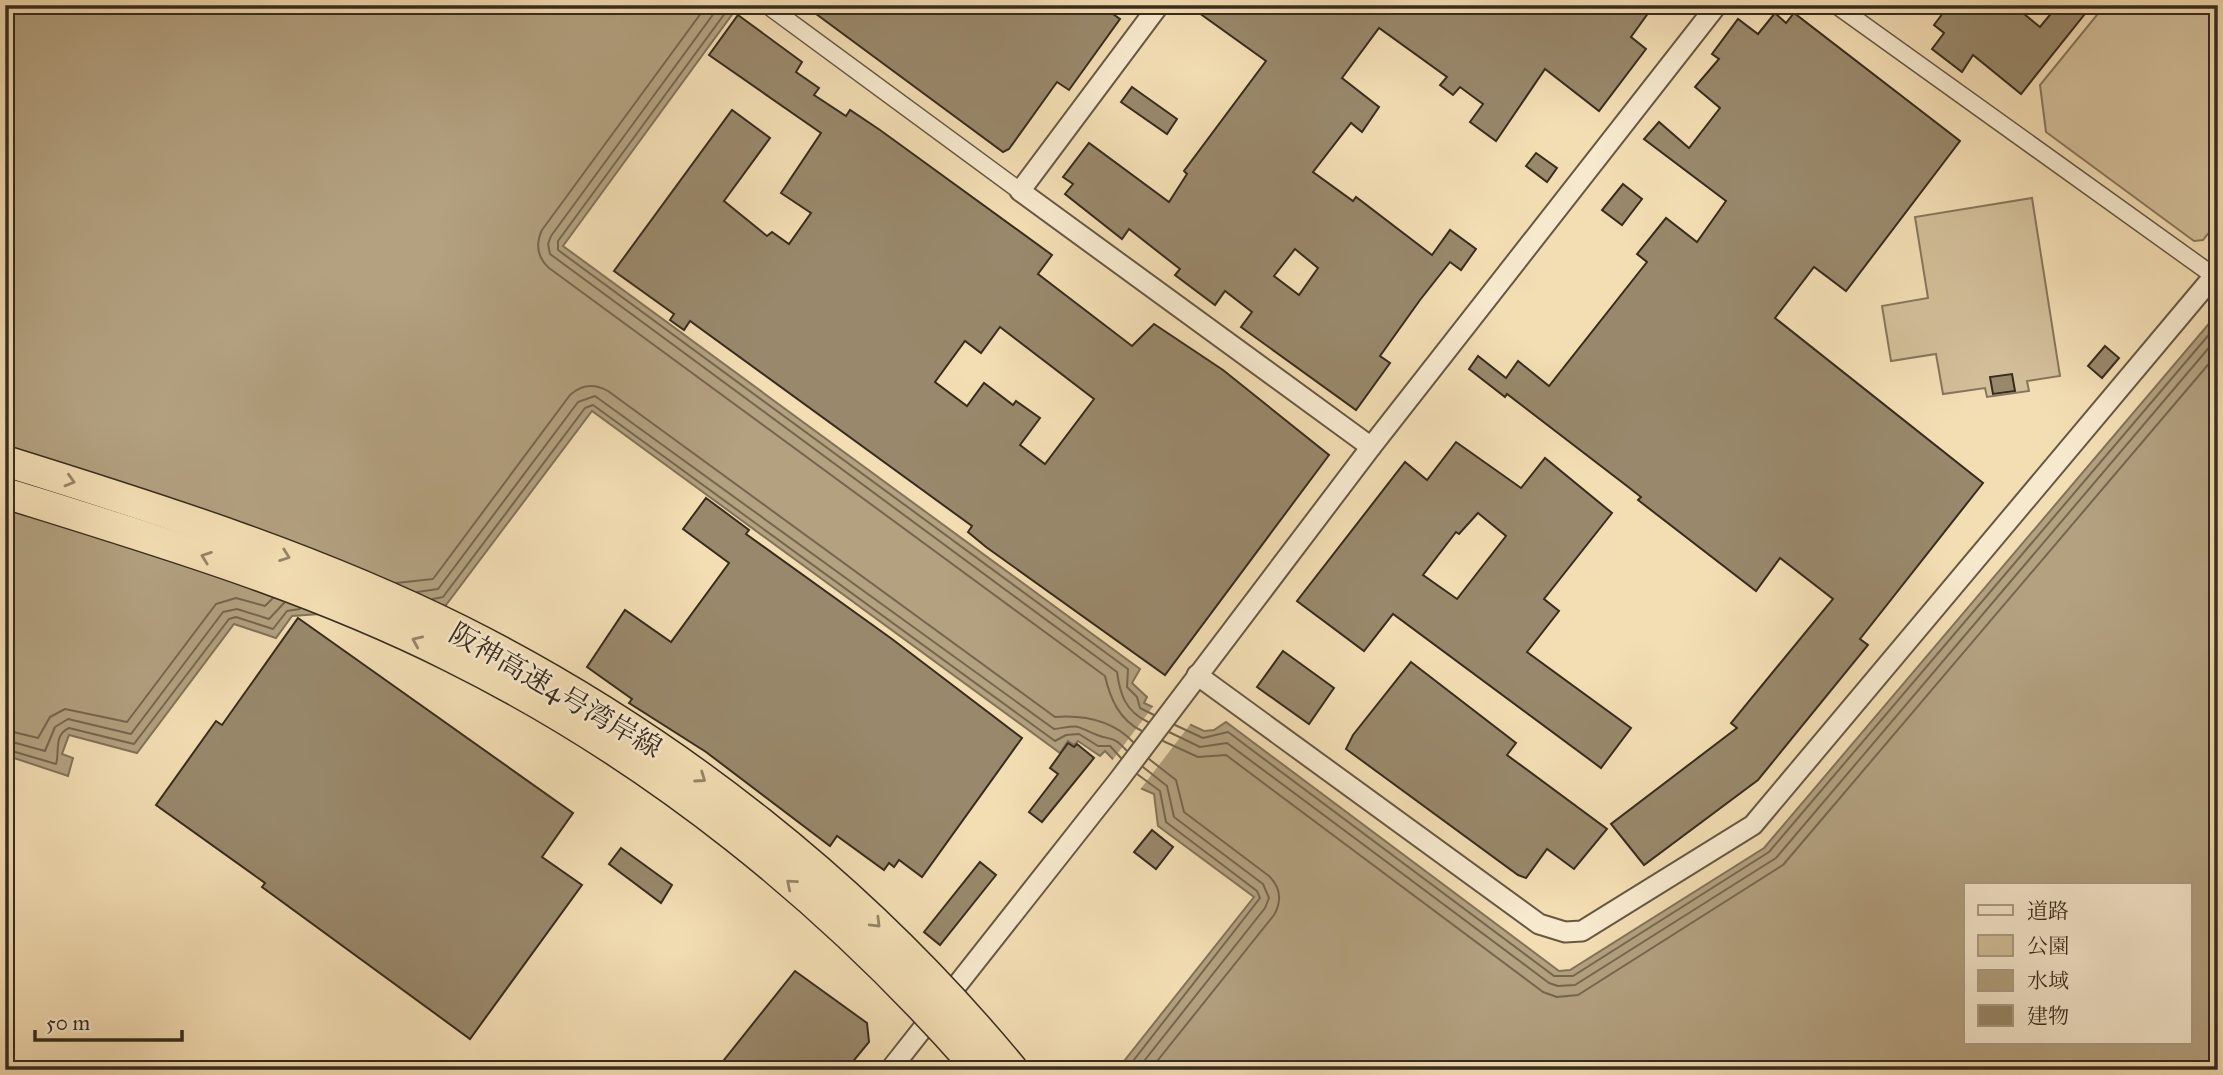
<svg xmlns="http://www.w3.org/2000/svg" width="2223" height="1075" font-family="'IM FELL Great Primer','Noto Serif JP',serif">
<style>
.green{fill:#d3bf9a;stroke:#86765c;stroke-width:2}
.water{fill:#b3a180;stroke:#827259;stroke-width:2;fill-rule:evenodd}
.pier{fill:#f3ddb3}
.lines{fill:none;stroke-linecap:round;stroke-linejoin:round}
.shore{stroke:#76664f;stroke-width:2}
.building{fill:#99886b;stroke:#382c1e;stroke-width:2;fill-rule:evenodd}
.minor-casing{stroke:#675843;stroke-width:19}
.tertiary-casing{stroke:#675843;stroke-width:23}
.minor{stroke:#f7e9ce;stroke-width:16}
.tertiary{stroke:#f7e9ce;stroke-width:19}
.motorway-bridge-casing{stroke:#382c1e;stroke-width:33;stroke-linecap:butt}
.motorway-bridge{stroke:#f3ddb3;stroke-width:30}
.oneway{stroke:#968468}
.labels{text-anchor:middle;stroke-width:5;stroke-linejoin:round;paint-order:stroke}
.street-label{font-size:28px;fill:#382c1e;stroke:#f7e9ce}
</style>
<rect width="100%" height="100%" fill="#f3ddb3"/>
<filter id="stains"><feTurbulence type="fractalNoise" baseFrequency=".00286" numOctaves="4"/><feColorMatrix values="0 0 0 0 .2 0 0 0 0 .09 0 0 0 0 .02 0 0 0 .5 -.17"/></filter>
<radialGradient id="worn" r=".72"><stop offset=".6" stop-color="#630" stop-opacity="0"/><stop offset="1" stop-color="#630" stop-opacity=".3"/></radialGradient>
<g class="green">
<polygon points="2105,5 2218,5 2218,221 2203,240 2194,241 2046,132 2040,85"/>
<polygon points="2032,198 2060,376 2027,381 2029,391 1987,397 1985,388 1943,394 1936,354 1891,361 1882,306 1928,298 1915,217"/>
</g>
<path class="water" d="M5,5H739L563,246L1140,669L1132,683L1147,697L1144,703L1204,731L1214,730L1226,722L1559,971L1570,970L1764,848L2218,313V1070H1117L1254,897L1158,826L1154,794L1142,789L1105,751L1100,756L1078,741L1074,745L1068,741L1060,753L592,411L446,605L292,616L276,638L234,624L137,753L69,735L62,754L73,758L68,776L5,755ZM1966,884H2190V1042H1966Z"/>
<polygon class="pier" points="1155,704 1192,722 1139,791 1111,762"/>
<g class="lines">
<g class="shore">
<path d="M707,5L542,230C535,245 537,257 549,268L1105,676C1110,698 1119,720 1142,731"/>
<path d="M720,5L551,236L548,244L550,254L1117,672C1120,694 1125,711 1148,722"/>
<polyline points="731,5 558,241 558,250 1128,669 1127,687 1137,697 1140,708 1154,715"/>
<path d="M396,583L433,579L570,395C582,384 594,383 608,391L1055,717C1084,715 1112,720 1133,742"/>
<path d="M417,592L438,589L578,402L595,396L1054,729C1083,725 1072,725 1097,735C1113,741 1112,735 1127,751"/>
<polyline points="433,599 443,597 585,408 593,405 1055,741 1066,735 1079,734 1098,746 1110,746 1121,758"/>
<polyline points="1175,725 1203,738 1228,732 1554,976 1573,976 1769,852 2218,324"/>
<polyline points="5,730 38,738 50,717 65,709 127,722 216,604 236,598 265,606 273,598"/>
<polyline points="1169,732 1200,747 1227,743 1549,983 1558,986 1575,985 1776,858 2218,337"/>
<polyline points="5,740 45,751 55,727 68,719 131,734 223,612 237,609 269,619 284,603"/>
<polyline points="1163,741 1198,757 1226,755 1543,992 1557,997 1578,995 1783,865 2218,353"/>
<path d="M5,749L56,764C60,753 53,735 69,728L134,744L229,619L236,617L273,629L287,611L300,609"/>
<path d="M1149,759L1176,780L1184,812L1269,876C1281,888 1282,901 1274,915L1150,1070"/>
<polyline points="1126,1070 1260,898 1257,891 1166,822 1160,791 1137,774"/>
<polyline points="1137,1070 1265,908 1269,898 1263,884 1174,817 1167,786 1143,767"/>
</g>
</g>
<g class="building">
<polygon points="804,5 1100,5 1120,19 1069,90 1057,82 1009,149 1003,152"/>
<path d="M1188,5H1654L1631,37L1646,49L1599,111L1545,69L1496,141L1470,122L1483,104L1460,87L1453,95L1440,85L1447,77L1379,28L1342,78L1379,107L1362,132L1351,123L1313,172L1353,201L1356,197L1432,255L1450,230L1476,249L1461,270L1450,262L1420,300L1380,356L1390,363L1356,410L1241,327L1252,312L1225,291L1215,305L1175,275L1180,269L1129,229L1122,239L1065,194L1073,184L1063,177L1089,143L1169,202L1187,174L1184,171L1266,61ZM1295,249L1318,268L1299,295L1274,276Z"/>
<polygon points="1949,5 2013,5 2040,27 2058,5 2092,5 2021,94 1973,55 1962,72 1932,49 1944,33 1934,25"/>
<polygon points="1775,13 1786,23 1794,13 1960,141 1846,291 1814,267 1775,318 1983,483 1860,639 1868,645 1758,780 1644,865 1611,824 1737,728 1731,723 1833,599 1780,558 1756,591 1638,500 1641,497 1627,486 1507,394 1505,397 1469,369 1478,356 1506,378 1518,361 1549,386 1647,262 1637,254 1666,218 1697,242 1726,201 1644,139 1659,122 1689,148 1720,108 1695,87 1719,59 1712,54 1738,19 1758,34"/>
<path d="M738,15L802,62L796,72L819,88L814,95L846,116L850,110L880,130L1052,255L1038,274L1132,346L1154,324L1223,370L1329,455L1165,675L986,547L968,532L972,526L690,321L684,330L670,320L674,314L614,271L732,110L770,138L724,201L767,236L772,232L789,244L811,213L781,193L821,133L709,55ZM1000,327L1094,399L1045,464L1020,445L1040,418L1016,401L1013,405L984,383L967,406L935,382L965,341L981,353Z"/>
<polygon points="1132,87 1177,119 1167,134 1121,102"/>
<polygon points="1536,153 1557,168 1547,182 1526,166"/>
<polygon points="1623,184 1642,199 1622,225 1602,210"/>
<polygon points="2105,346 2119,358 2102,378 2088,366"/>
<polygon points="2012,374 2015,391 1993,394 1990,377"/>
<path d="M1456,442L1521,488L1545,458L1612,513L1544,599L1559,611L1527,652L1631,728L1601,768L1393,614L1364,651L1297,601L1405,462L1427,480ZM1478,513L1506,536L1457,599L1423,575L1456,532L1459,534Z"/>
<polygon points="706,498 749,530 746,534 892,639 1022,738 922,877 899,860 894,867 889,863 884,870 837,836 830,846 706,752 629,703 632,699 587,667 625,610 671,642 729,563 683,529"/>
<polygon points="298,618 573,813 542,857 582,885 470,1039 262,887 265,883 156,805 216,721 222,725"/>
<polygon points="1283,651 1334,688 1309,724 1257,687"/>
<polygon points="1411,662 1516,743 1507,755 1607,829 1574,869 1547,849 1526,878 1518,875 1346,749 1353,735"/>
<polygon points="1068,743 1074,747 1077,744 1094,758 1042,822 1029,812 1058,774 1050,768"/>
<polygon points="1152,830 1173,847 1156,869 1134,852"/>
<polygon points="621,848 672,885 661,903 609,864"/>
<polygon points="980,862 996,875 940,945 924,932"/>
<polygon points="795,971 867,1023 869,1042 846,1070 716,1070"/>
</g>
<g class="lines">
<g class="minor-casing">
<g id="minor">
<polyline points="767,5 1020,191"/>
<polyline points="1836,5 2214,276"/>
</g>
</g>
<g class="tertiary-casing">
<g id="tertiary">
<polyline points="1159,5 1020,191 1371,447"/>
<polyline points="1197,675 1539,924 1565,932 1582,931 1753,825 2218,271"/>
<polyline points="890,1070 1118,781 1371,447 1717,5"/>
</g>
</g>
<use href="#minor" class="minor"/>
<use href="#tertiary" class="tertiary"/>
<g class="motorway-bridge-casing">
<g id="motorway-bridge">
<path d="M5,461C159,509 317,559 461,631C672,737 863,888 1013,1070"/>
<path d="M5,493C156,540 308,585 450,656C652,756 831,900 979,1070"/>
</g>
</g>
<use href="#motorway-bridge" class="motorway-bridge"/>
</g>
<defs><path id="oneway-chevron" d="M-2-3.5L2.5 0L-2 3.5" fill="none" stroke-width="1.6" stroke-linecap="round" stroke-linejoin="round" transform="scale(1.75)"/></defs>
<g class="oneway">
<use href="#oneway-chevron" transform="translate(70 481) rotate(17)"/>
<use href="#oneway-chevron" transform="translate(285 556) rotate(20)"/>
<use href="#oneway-chevron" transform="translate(206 557) rotate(-160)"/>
<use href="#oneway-chevron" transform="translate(417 641) rotate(-156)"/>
<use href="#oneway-chevron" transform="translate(701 778) rotate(35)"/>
<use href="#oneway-chevron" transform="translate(791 884) rotate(-140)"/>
<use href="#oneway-chevron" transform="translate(876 923) rotate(45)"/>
</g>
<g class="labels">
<g class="street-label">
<text transform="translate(556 690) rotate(30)" y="10">阪神高速4号湾岸線</text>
</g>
</g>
<rect width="2223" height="1075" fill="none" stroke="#f3ddb3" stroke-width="28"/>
<rect x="7" y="7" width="2209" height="1061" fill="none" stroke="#382c1e" stroke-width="3.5"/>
<rect x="14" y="14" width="2195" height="1047" fill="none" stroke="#382c1e" stroke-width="2"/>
<rect x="1964" y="883" width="228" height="161" fill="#f7e9ce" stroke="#ab9d88" stroke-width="2"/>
<rect x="1978" y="905" width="35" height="10" fill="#f7e9ce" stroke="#ab9d88" stroke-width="2"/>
<text x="2027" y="918" font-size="21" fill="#382c1e">道路</text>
<rect x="1978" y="935" width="35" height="21" fill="#d3bf9a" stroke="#ab9d88" stroke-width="2"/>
<text x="2027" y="953" font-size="21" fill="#382c1e">公園</text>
<rect x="1978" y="970" width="35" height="21" fill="#b3a180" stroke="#ab9d88" stroke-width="2"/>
<text x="2027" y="988" font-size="21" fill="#382c1e">水域</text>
<rect x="1978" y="1005" width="35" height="21" fill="#99886b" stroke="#ab9d88" stroke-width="2"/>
<text x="2027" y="1023" font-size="21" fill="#382c1e">建物</text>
<path d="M35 1030v10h147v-10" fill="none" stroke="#382c1e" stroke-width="3.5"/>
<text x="46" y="1030" font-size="21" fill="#382c1e" stroke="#f7e9ce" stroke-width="5" paint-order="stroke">50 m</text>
<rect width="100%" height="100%" filter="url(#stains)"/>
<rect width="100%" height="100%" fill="url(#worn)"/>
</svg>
